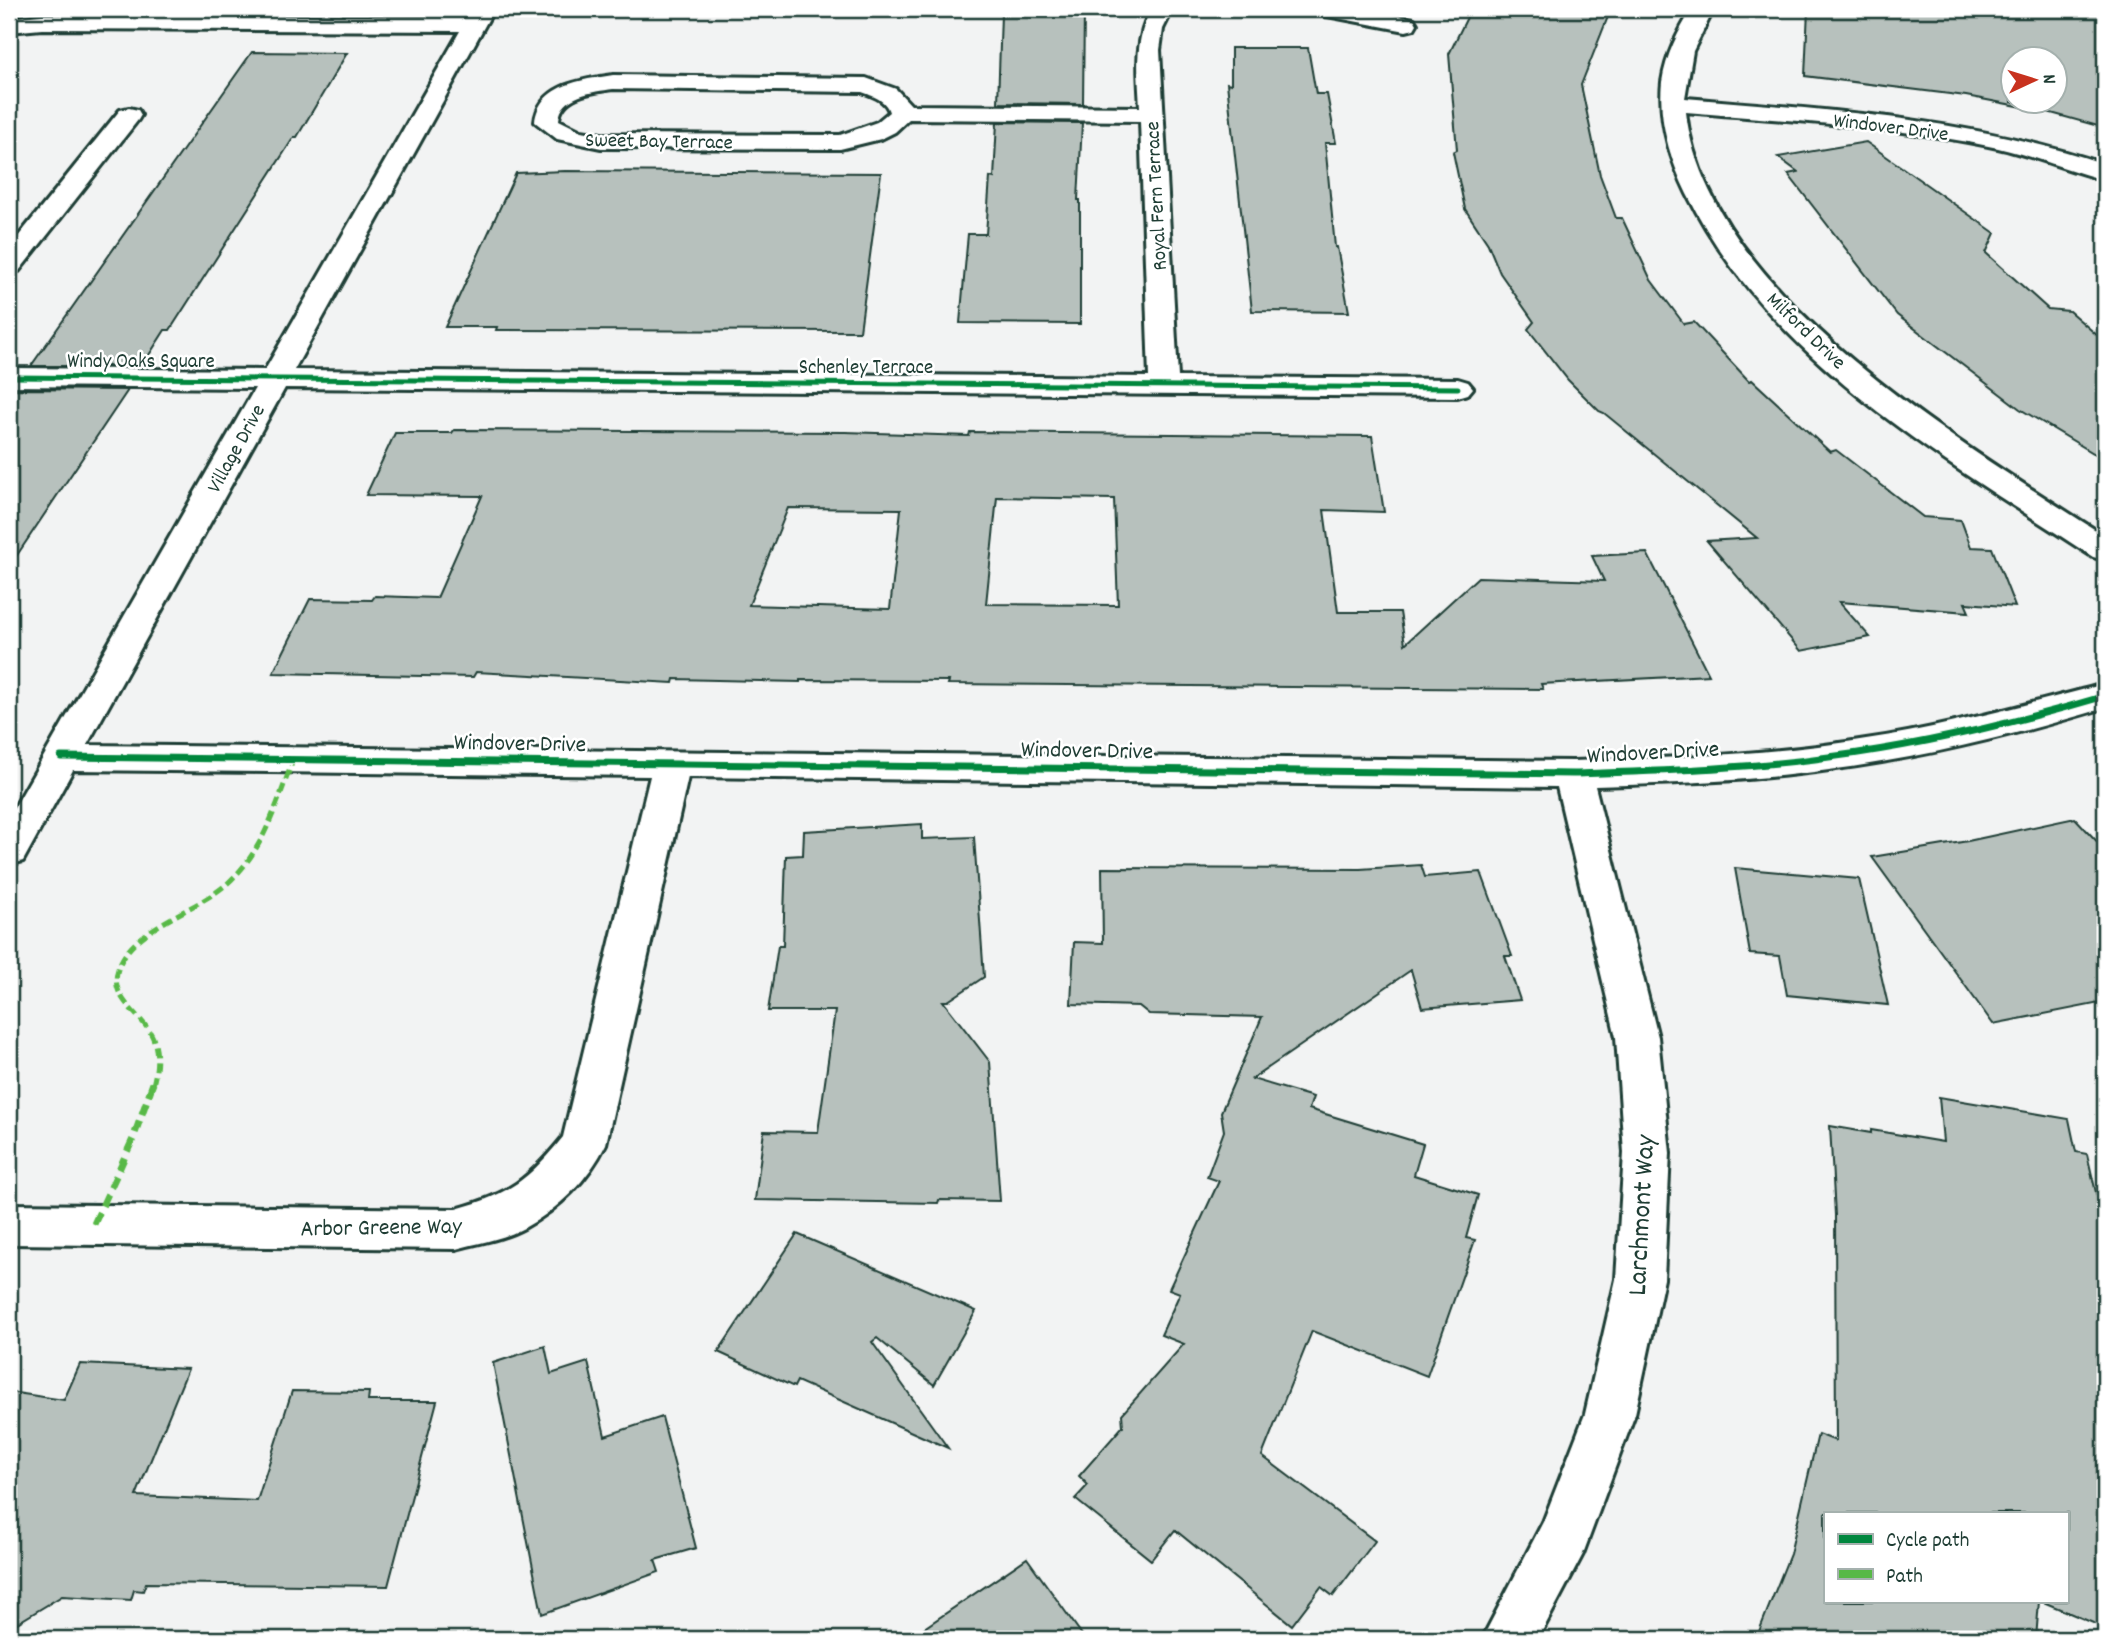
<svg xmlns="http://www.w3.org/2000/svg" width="2114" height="1648" font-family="Dekko,sans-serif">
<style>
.building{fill:#b7c1bd;stroke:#1f3d34;stroke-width:2;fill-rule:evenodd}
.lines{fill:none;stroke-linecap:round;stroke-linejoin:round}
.street-casing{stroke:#1f3d34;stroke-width:6}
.street{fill:#fff;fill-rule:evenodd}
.quiet-far1{stroke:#58b947;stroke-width:5;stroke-dasharray:10 5;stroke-linecap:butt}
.quiet{stroke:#58b947;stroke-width:7;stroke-dasharray:13 7;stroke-linecap:butt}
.cycleway-far1-casing{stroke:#fff;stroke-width:9}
.cycleway-casing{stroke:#fff;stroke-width:11}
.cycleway-far1{stroke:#00873e;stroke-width:5}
.cycleway{stroke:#00873e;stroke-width:7}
.labels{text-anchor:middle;stroke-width:5;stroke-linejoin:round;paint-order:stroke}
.far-street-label{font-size:21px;fill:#1f3d34;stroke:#fff}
.street-label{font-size:24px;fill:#1f3d34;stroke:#fff}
.near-street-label{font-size:28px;fill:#1f3d34;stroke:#fff}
</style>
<rect width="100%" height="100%" fill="#f2f3f3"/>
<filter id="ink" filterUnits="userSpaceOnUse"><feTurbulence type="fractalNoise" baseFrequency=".0143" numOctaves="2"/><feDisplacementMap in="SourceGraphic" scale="14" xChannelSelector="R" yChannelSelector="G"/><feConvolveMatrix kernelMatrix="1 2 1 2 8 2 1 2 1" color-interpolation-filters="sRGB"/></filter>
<g filter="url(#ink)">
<g class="building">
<polygon points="1009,9 1084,9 1083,104 998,103 1001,14 1008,14"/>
<polygon points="1471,9 1611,9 1581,85 1600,175 1616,218 1622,218 1651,280 1684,324 1694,322 1749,381 1752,380 1830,452 1836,450 1923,517 1961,520 1971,547 1992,548 2015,607 1965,603 1969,612 1839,602 1870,637 1801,651 1707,541 1757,538 1604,413 1599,411 1568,380 1528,329 1534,322 1500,273 1488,244 1465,209 1453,152 1457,150 1449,54"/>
<path d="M1808,9H2105V128L2044,111L1966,96L1805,76ZM2012,60H2054V102H2012Z"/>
<polygon points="1231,48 1308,48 1316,94 1327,94 1336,143 1325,143 1335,247 1337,247 1349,312 1252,311 1227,83 1231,84"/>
<polygon points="252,52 347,53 297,137 294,137 170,330 165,330 142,366 31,366"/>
<polygon points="997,122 1082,123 1078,200 1080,200 1080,324 960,323 968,234 986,234 990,177 994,178"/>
<polygon points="1866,142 1995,233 1986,253 2048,309 2069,311 2105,342 2105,460 2020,409 1897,315 1788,174 1798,172 1778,157"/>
<polygon points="565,171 881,173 860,331 496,330 497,327 445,327 516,173"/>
<polygon points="15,389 128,390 9,567 9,397"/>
<path d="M454,430L845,432L969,436L970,432L1372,436L1384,512L1324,510L1338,612H1400L1405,644L1478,577L1604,581L1592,556L1647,553L1709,675L1541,684L1543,689L948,684L949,681L800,680V682L674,679L673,683L476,672L473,677L273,673L310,599L372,600L375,596L437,598L482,496L366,495L395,433H452ZM997,497L1114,499L1118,605L986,604ZM788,508L901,509L890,609L749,605Z"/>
<polygon points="2075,818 2105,850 2105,1002 1993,1024 1872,857 1968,841"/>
<polygon points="922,824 922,839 974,837 984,977 948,1001 943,1001 990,1062 1000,1201 939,1200 938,1203 755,1200 764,1131 818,1132 835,1011 768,1011 778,946 783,946 786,856 803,855 804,831"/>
<polygon points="1421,865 1425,877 1481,872 1512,956 1505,956 1520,1000 1422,1008 1411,970 1252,1079 1313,1097 1309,1109 1423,1144 1414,1175 1478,1195 1466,1238 1475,1240 1427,1376 1312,1331 1262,1456 1375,1541 1333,1596 1321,1587 1292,1625 1175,1530 1151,1560 1075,1499 1088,1485 1079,1476 1123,1426 1122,1414 1184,1344 1161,1335 1180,1293 1169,1289 1219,1181 1207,1177 1224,1131 1221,1112 1262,1017 1149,1014 1139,1006 1071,1004 1074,942 1103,943 1102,868 1360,869"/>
<polygon points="1735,868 1859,879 1888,1005 1787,995 1780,956 1750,954"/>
<polygon points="1939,1097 2069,1119 2076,1152 2087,1154 2105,1231 2105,1628 2041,1601 2067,1601 2067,1513 1825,1513 1825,1601 2039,1601 2036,1639 1756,1639 1790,1554 1818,1434 1836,1441 1835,1215 1830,1126 1871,1133 1871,1130 1943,1142"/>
<polygon points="797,1234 976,1311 934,1385 877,1338 872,1342 948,1448 797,1381 794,1387 718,1352"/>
<polygon points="545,1346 551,1374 588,1362 605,1436 662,1417 696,1548 655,1560 659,1572 542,1614 493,1363"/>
<polygon points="80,1364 188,1369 136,1496 257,1501 292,1391 369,1392 368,1401 437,1401 388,1586 146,1583 143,1591 134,1590 131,1600 62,1596 9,1628 9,1392 64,1400"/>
<polygon points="1027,1558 1085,1639 908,1639"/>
</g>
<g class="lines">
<g class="street-casing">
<g id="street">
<path d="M472,9H494L294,370L1149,377L1140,121L909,119L895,132L881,139L840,149L601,148L557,139L535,122C539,84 582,80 613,75L866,78L896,89L911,105L1140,107C1138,70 1134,42 1151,9H1173L1163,29L1160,50L1178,377L1458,379L1468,382L1473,388L1468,394L1458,397L285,388L87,745L1573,761C1671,758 1769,755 1866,739C1947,727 2025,704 2105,684V708C2015,735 1923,758 1829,770C1752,781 1673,784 1595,786L1658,1037L1670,1153L1664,1279L1635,1414L1583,1554L1538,1639H1482L1543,1522L1585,1414L1616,1279L1624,1153L1616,1037L1557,787L688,777L606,1144C588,1180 559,1209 524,1228C504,1239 478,1243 456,1249L9,1244V1204L456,1209C510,1194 528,1180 563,1137L650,776L73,770L23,861L9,865V817L255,388L9,386V368L265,370L460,31L42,29L9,32V18L42,15L467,17ZM613,89L862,92C873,96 886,100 889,112L877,122L840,135L601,134L581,131L559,120C561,95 593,92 613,89Z"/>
<polygon points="1316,9 1361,9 1414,19 1417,24 1414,29 1406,31 1327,16 1319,14"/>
<path d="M1692,9H1714L1693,51L1685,98C1828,110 1969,118 2105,164V180C2069,171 2034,156 1998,148C1895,126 1790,121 1686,112C1705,292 1966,447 2105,536V560L2093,557C1944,460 1769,360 1687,194C1670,159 1658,121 1662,82C1666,55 1678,32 1692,9Z"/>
<polygon points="129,108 138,110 141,115 138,120 19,271 9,273 9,248 120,110"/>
</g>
</g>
<use href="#street" class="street"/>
<path class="quiet-far1" d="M153,1085C157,1069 159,1054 153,1038C143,1014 108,999 118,969C132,925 204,910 234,877C266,845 278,799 294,758"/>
<polyline class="quiet" points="94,1224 133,1139 153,1083"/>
<g class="cycleway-far1-casing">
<polyline id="cycleway-far1" points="9,377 1458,388"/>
</g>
<g class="cycleway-casing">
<path id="cycleway" d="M61,757L1573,774C1658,771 1744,769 1829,757C1923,745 2014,723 2105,696"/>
</g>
<use href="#cycleway-far1" class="cycleway-far1"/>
<use href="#cycleway" class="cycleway"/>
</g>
</g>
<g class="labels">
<g class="far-street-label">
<text transform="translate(1891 126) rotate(7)" y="7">Windover Drive</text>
<text transform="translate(659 140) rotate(1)" y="7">Sweet Bay Terrace</text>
<text transform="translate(1155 196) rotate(-93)" y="7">Royal Fern Terrace</text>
<text transform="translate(1807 330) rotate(44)" y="7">Milford Drive</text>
<text x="141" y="367">Windy Oaks Square</text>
<text x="866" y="373">Schenley Terrace</text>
<text transform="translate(235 448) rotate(-61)" y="7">Village Drive</text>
</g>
<g class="street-label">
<text transform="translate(520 742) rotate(1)" y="8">Windover Drive</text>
<text transform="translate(1087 749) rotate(1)" y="8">Windover Drive</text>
<text transform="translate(1653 751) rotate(-3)" y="8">Windover Drive</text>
<text transform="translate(381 1226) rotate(-1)" y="8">Arbor Greene Way</text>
</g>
<g class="near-street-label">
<text transform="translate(1639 1215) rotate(-87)" y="10">Larchmont Way</text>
</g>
</g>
<rect width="2114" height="1648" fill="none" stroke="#fff" stroke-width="35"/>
<rect x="18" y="18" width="2079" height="1613" fill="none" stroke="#1f3d34" stroke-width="2.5" filter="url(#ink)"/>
<rect x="1824" y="1512" width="245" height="91" fill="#ffffff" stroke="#a5b1ae" stroke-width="2"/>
<rect x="1838" y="1534" width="35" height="10" fill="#00873e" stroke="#a5b1ae" stroke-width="2"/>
<text x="1886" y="1546" font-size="21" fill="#1f3d34">Cycle path</text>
<rect x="1838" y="1569" width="35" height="10" fill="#58b947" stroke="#a5b1ae" stroke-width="2"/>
<text x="1886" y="1582" font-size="21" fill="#1f3d34">Path</text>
<g transform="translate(2034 80) rotate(86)"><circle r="33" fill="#ffffff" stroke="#a5b1ae" stroke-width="2"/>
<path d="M0-5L12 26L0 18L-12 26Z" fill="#c8321e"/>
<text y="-10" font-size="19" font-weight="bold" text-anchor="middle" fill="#1f3d34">N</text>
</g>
</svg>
